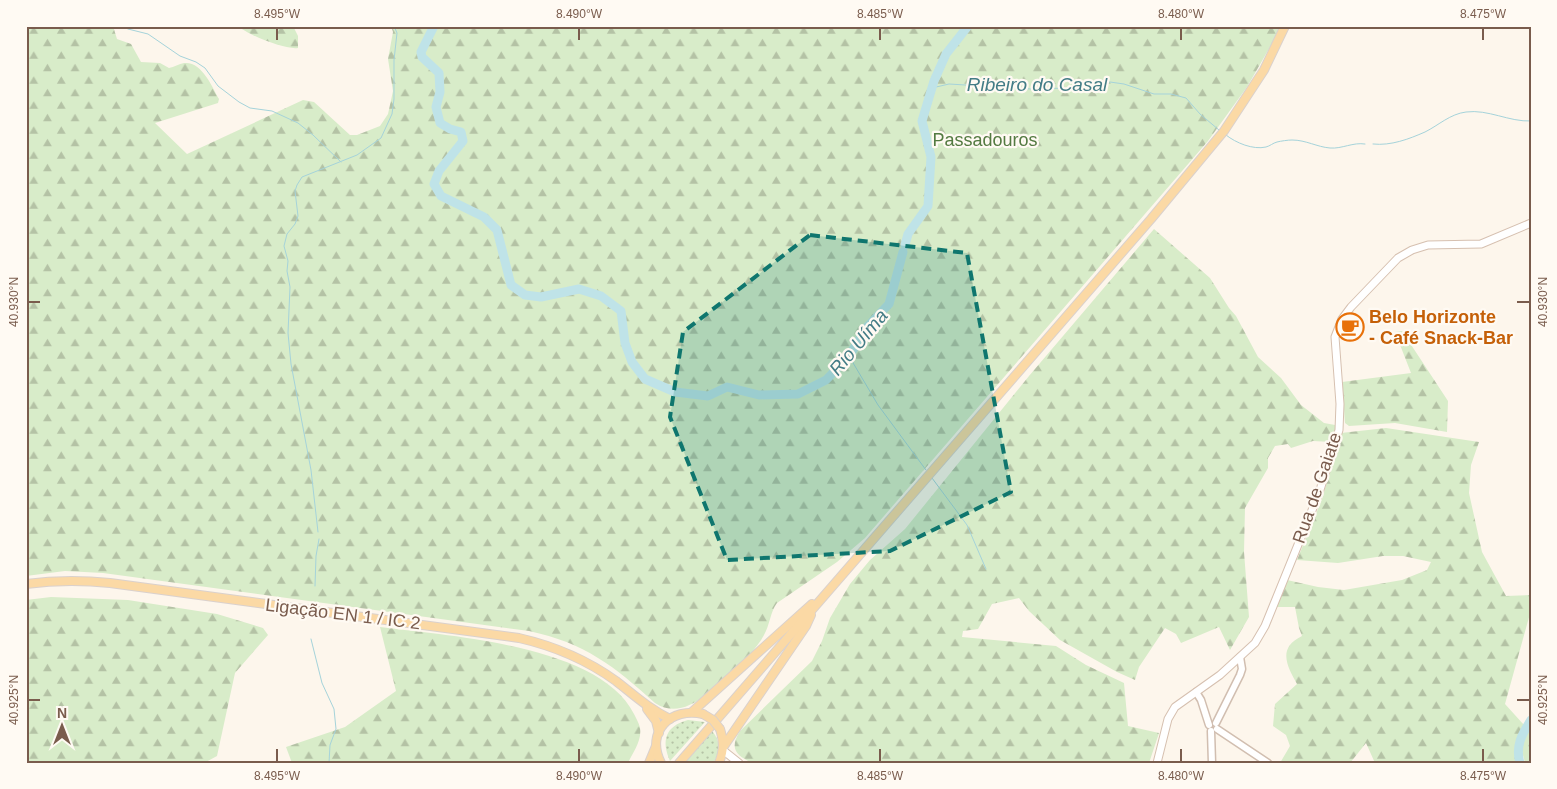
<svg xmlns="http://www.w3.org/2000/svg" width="1557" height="789" font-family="Helvetica,sans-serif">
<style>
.grass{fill:url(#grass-dots)}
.forest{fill:url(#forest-firs)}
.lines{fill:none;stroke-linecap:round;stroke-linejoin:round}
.stream{stroke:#a5d3da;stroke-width:1}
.river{stroke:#bfe3e8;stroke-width:9}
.tertiary-casing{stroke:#d1beb0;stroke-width:9}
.secondary-casing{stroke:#d6c0b0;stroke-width:9}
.primary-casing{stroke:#dad1cd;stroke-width:10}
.tertiary{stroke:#fff;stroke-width:6}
.secondary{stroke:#fff;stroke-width:7}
.primary{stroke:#fbd9a5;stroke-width:8}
.primary-bridge-casing{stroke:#dad1cd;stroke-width:10;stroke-linecap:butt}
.primary-bridge{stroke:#fbd9a5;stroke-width:8}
.marked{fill:#0f766e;fill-opacity:0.2;stroke:#0f766e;stroke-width:4;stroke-dasharray:10 6;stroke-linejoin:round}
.ticks{fill:none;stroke:#7a5c4d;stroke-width:2}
.labels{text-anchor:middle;stroke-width:4.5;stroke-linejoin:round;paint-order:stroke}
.park-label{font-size:18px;fill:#537a41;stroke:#fffaf3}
.food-label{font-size:18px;font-weight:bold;fill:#c56008;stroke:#fffaf3;text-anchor:start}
.street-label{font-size:18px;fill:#7a5c4d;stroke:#fffaf3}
.water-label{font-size:19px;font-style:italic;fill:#437c86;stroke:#fffaf3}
.neatline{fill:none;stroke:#7a5c4d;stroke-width:2}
.ticks-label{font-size:12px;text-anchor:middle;fill:#7a5c4d}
</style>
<defs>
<pattern id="grass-dots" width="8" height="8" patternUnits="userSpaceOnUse" patternTransform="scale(1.25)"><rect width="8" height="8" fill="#d8ecc9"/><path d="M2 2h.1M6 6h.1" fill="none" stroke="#b4c2a5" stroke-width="1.8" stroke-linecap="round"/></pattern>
<pattern id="forest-firs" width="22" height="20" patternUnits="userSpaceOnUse" patternTransform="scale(1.25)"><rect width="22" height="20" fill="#d8ecc9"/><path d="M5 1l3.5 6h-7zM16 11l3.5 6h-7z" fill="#b4c2a5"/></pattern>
</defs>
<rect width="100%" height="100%" fill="#fdf6ec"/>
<g class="grass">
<path d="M688,720L705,722L670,761C661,741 665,726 688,720Z"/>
<path d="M712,731C721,741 720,751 714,762L685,763Z"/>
</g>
<g class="forest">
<path d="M26,26H113L117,39L131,44L141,62L160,63L169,68C174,67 179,64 184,63C202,61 212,87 219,99L218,103L155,123L187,154L303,100L314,102L350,135H357L380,126L388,114L393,91L388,59L393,32L391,26H1282L1247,87L1208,141L865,538L837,562L777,603C770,612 770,625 764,635C756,650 743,661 730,672C711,690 684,722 655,703C614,666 585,643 529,631L103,573L65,571L26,576Z"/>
<path d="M238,26H293L298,36V48C285,50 248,35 238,26Z"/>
<path d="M1154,229L1210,278L1229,308L1236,316L1258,357L1281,378L1301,405L1324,423L1335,425L1336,427L1331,442L1313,441L1291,448L1288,444L1275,446L1268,458V468L1245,508L1244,552L1249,617L1230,650L1219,627L1181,643L1176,634L1165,628L1139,667L1135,680L1117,672L1060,640L1029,611L1019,598L992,604L978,629L963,631L962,637L1056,646L1086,665L1124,683L1128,726L1159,733L1149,763H752C736,755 729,749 740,731L812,661L822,641L830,618L850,584L870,560L905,529L1029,376Z"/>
<polygon points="1402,331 1448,401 1447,432 1395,423 1349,426 1345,423 1342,382 1411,373 1395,332"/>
<path d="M1386,428L1479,442L1471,465L1469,493L1482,552L1506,596L1531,595V610L1505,704L1524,725C1517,739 1513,748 1518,763H1375L1366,743L1350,763H1280L1290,746L1286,735L1273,726L1275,704L1297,684C1287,666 1277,648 1302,636L1299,628L1295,607H1276L1287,580L1318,587L1344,590L1402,580L1427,570L1431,562L1403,556H1383L1338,563L1297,560L1322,499L1341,433Z"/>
<polygon points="51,597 128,600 217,614 263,628 268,635 235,673 217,756 204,763 26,763 26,600"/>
<path d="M380,627C449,636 600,645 634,714C636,718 639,723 640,728C642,741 633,752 628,763H292L286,747L345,727L396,691Z"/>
<polygon points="1527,730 1531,733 1531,763 1525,763 1520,743"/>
</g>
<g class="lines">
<g class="stream">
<polyline points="122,26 128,29 148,34 180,56 196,62 205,68 218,86 239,102 250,108 272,111 298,123 313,135 341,162"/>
<polyline points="932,88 949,84 1031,89 1067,88 1081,84 1110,82 1124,84 1154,94 1171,94 1186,98 1200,114 1219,130"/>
<path d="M1226,135C1236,143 1253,150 1266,147C1270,146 1273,143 1277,142C1281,141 1288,140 1292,140C1306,140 1317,147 1330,148C1342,149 1353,142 1365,144"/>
<path d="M1373,144C1391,146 1409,139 1425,132C1439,125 1450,114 1466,112C1488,109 1509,122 1531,121"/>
<polyline points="849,356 878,405 926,470"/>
<polyline points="932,478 967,525 986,569"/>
<polyline points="318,532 311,470 291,364 288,333 290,287 287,271 288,261 284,246 287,234 295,224 298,216 295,191 297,185 302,177 357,155 381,138 392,114 394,99 394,60 397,33 394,26"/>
<polyline points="315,586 316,556 319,539"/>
<polyline points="311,639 322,683 334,709 336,729 330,745 329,763"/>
</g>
<g class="river">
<polyline points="434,26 421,52 422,57 439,73 440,92 436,107 440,123 450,129 461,132 463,141 439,171 434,184 441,196 484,217 497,230 511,285 525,295 541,297 579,289 601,296 621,311 625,343 632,362 645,379 675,392 708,396 727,387 759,395 798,394 826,380 849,356 868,326 889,304 903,252"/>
<polyline points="905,245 908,234 928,206 931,157 922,121 934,81 946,54 968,26"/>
<path d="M1520,763C1515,746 1522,734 1531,720"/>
</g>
<g class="tertiary-casing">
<g id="tertiary">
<polyline points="1196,692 1201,700 1209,725"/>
<polyline points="1216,723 1240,675 1242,669 1240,657"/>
<polyline points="1217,729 1268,763"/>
<polyline points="1211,731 1212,763"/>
</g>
</g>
<g class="secondary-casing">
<g id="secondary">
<polyline points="724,751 739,763"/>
<polyline points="1157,763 1168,719 1175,707 1220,675 1255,643 1265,626 1319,493 1339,430 1340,404 1335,337 1342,319 1351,307 1398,258 1412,250 1428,245 1481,244 1531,223"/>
</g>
</g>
<g class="primary-casing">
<g id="primary">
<path d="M26,584C55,580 82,580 110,583L519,638C554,646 587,660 616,681C634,695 649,709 670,719"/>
<polyline points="647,709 656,721 659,733"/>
<polyline points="692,712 812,604"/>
<polyline points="724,746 806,626 811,615"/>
<polyline points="649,763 656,746"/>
<path d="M661,763C645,731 671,707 703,714"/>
<polyline points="679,763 1151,219 1224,131 1264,70 1285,26"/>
<path d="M719,763C724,750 724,742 720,729"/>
</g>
</g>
<use href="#tertiary" class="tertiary"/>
<use href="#secondary" class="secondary"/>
<use href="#primary" class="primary"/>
<g class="primary-bridge-casing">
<polyline id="primary-bridge" points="703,714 713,720 720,729"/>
</g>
<use href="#primary-bridge" class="primary-bridge"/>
</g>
<path class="marked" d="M810,235L967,253L1011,492L890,551L727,560L670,417L683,332Z"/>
<path class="ticks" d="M277,28V40M579,28V40M880,28V40M1181,28V40M1483,28V40M28,302H40M1517,302H1530M28,700H40M1517,700H1530M277,749V762M579,749V762M880,749V762M1181,749V762M1483,749V762"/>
<defs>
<g id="cafe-ring" transform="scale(1.4375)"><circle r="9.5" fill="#fffaf3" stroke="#e8710a" stroke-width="1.5"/><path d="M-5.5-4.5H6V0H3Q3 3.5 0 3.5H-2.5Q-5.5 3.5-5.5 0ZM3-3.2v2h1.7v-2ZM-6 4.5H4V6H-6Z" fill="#e8710a"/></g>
</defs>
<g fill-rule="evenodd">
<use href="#cafe-ring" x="1350" y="327"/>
</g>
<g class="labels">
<g class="park-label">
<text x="985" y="146">Passadouros</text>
</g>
<g class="food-label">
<text x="1369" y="323">Belo Horizonte<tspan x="1369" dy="21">- Café Snack-Bar</tspan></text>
</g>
<g class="street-label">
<text transform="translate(1317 488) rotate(-71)" y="6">Rua de Gaiate</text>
<text transform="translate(343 614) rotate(7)" y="6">Ligação EN 1 / IC 2</text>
</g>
<g class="water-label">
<text x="1037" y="91">Ribeiro do Casal</text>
<text transform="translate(858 342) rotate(-50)" y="7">Rio Uíma</text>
</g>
</g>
<rect width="1557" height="789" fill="none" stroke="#fffaf3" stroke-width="55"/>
<g transform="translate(62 726)" stroke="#fffaf3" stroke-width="4" paint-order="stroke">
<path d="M0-4L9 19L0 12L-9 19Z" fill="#7a5c4d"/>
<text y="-8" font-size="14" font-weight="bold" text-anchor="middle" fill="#7a5c4d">N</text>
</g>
<rect x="28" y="28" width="1502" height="734" class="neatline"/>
<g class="ticks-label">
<text x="277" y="18">8.495°W</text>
<text x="579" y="18">8.490°W</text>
<text x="880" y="18">8.485°W</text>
<text x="1181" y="18">8.480°W</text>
<text x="1483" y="18">8.475°W</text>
<text transform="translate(14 302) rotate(-90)" y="4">40.930°N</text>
<text transform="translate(1543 302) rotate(-90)" y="4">40.930°N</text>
<text transform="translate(14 700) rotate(-90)" y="4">40.925°N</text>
<text transform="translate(1543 700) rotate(-90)" y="4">40.925°N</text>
<text x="277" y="780">8.495°W</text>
<text x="579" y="780">8.490°W</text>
<text x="880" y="780">8.485°W</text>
<text x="1181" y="780">8.480°W</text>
<text x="1483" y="780">8.475°W</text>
</g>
</svg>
